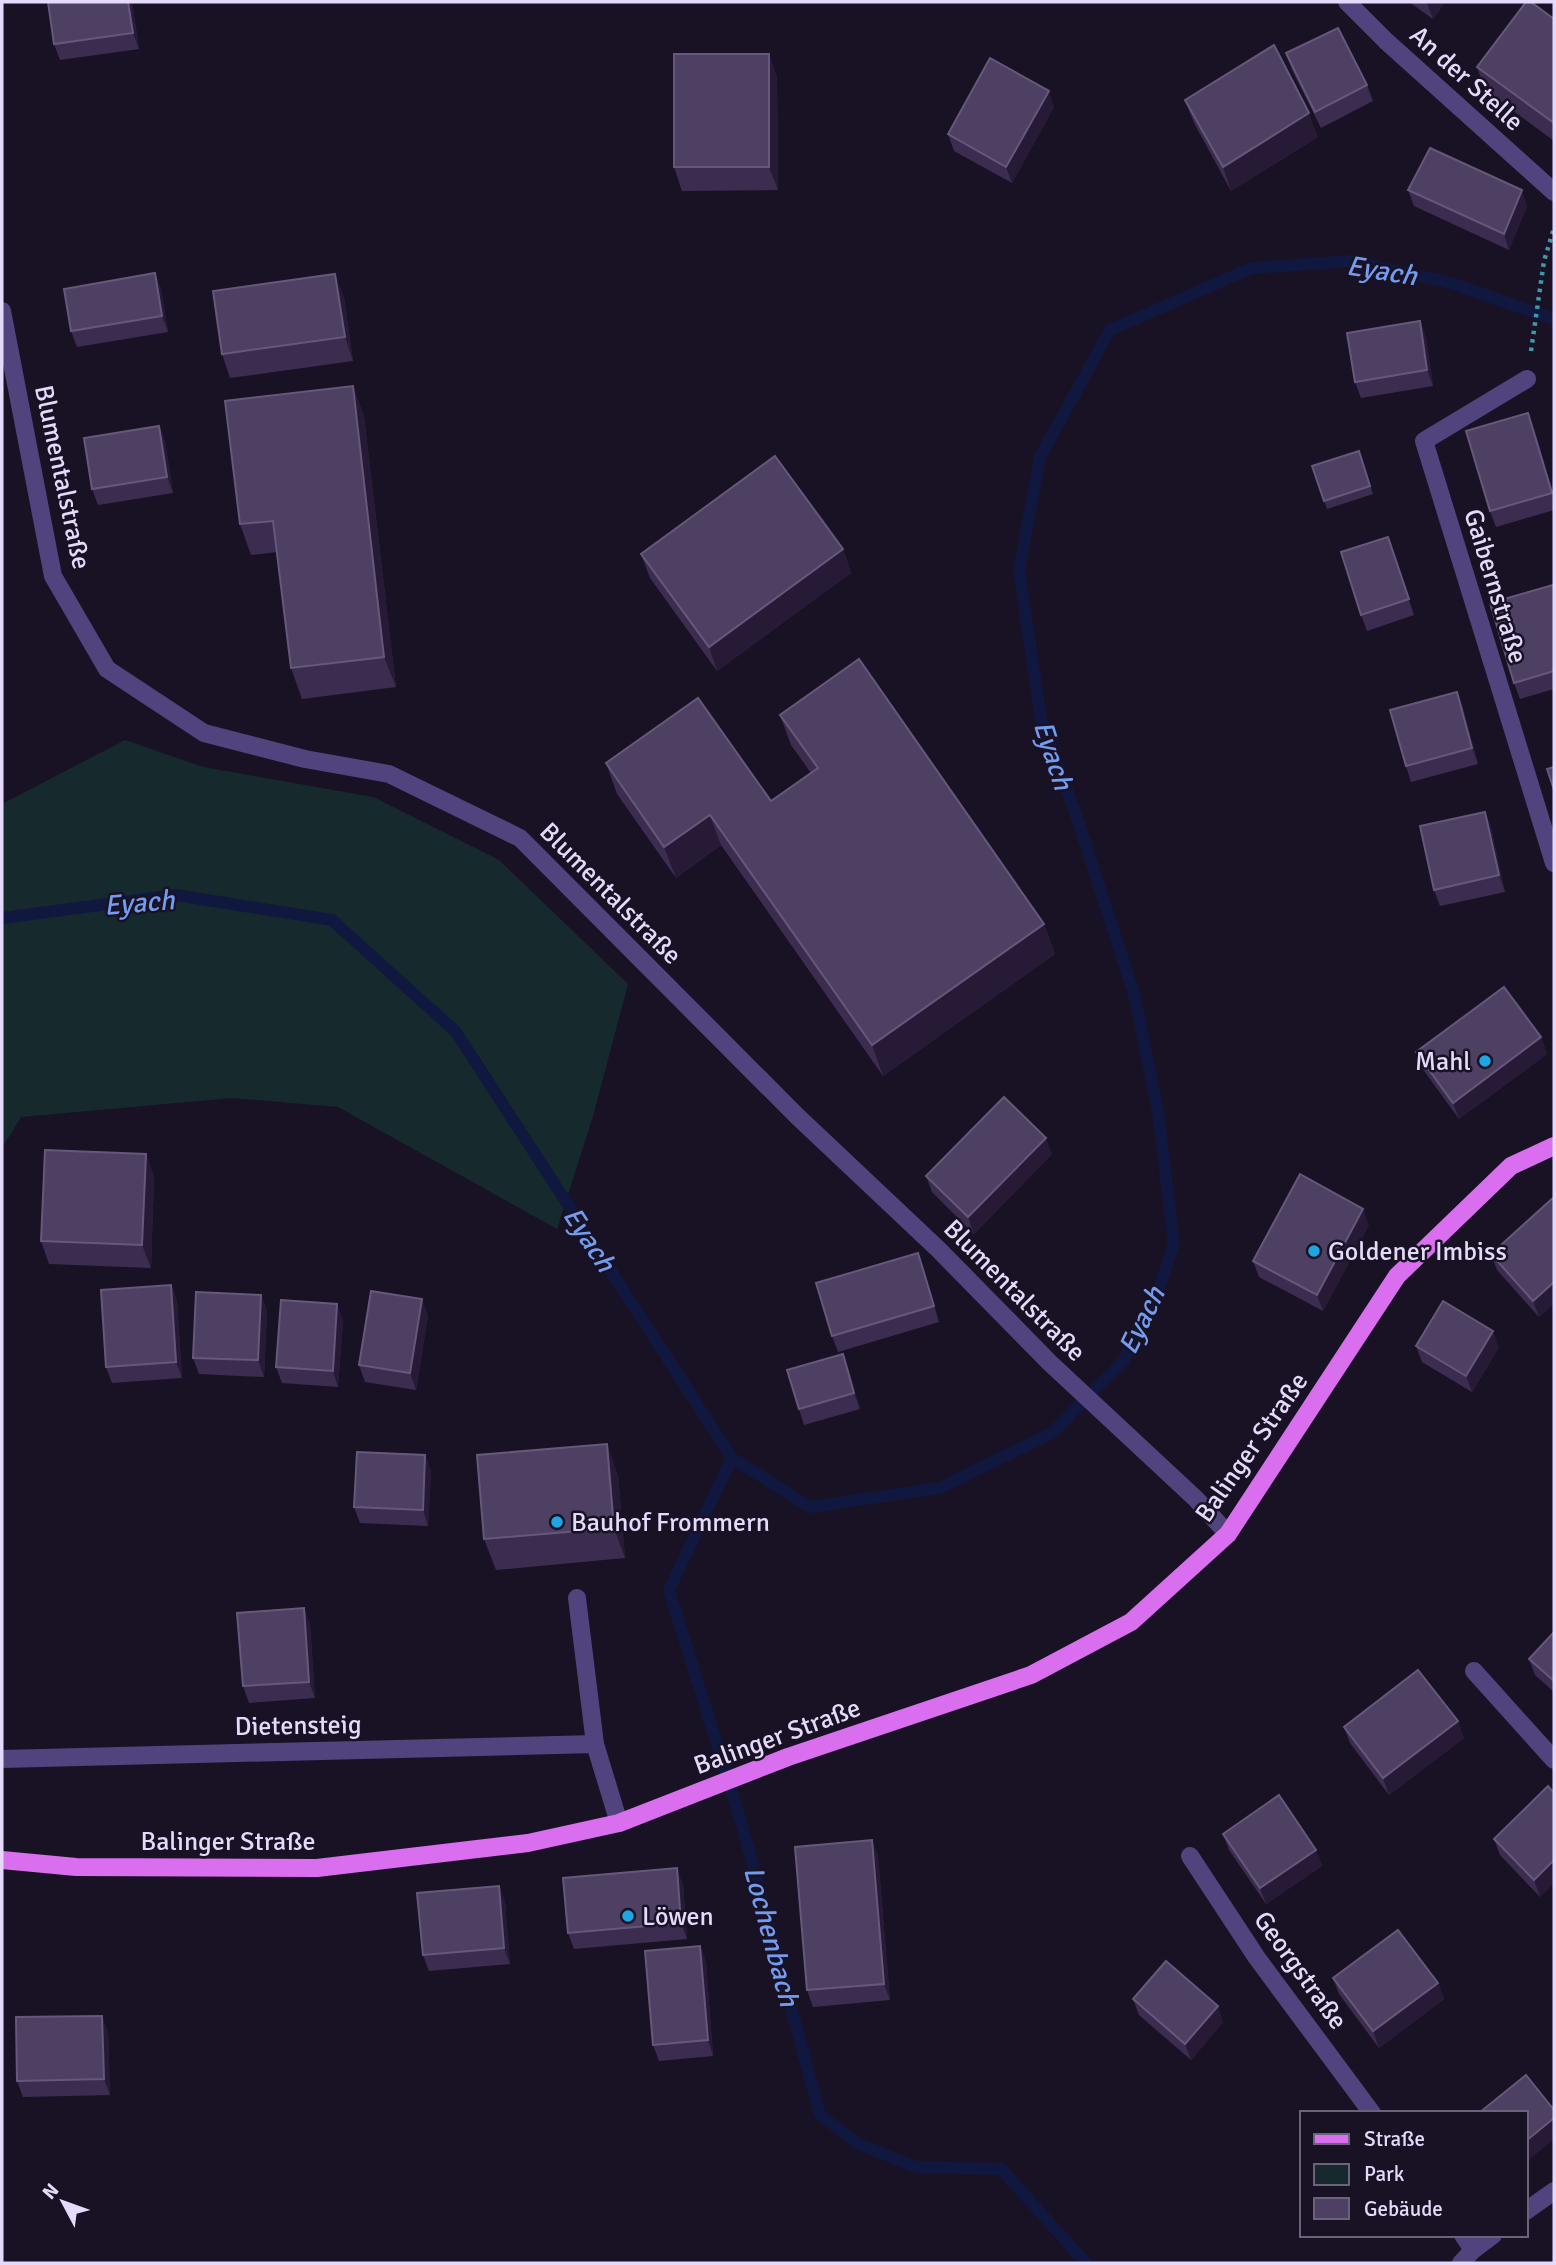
<svg xmlns="http://www.w3.org/2000/svg" width="1556" height="2265" font-family="Signika,sans-serif">
<style>
.green{fill:#162a2e}
.lines{fill:none;stroke-linecap:round;stroke-linejoin:round}
.stream{stroke:#11183f;stroke-width:12}
.path{stroke:#3e9aaa;stroke-width:4.5;stroke-dasharray:3.5 5;stroke-linecap:butt}
.minor{stroke:#51437e;stroke-width:18}
.major{stroke:#d96eee;stroke-width:18}
.wall{fill:#3c2d50}
.shaded-wall{fill:#261a37}
.building{fill:#4e4062;stroke:#66587a;stroke-width:2}
.poi-dot{fill:#1da6e4;stroke:#191225;stroke-width:2.5}
.labels{text-anchor:middle;stroke-width:5;stroke-linejoin:round;paint-order:stroke}
.street-label{font-size:26px;fill:#e5dafb;stroke:#191225}
.poi-label{font-size:26px;fill:#e5dafb;stroke:#191225;text-anchor:start}
.water-label{font-size:28px;font-style:italic;fill:#749cee;stroke:#191225}
</style>
<rect width="100%" height="100%" fill="#191225"/>
<polygon class="green" points="125,740 203,767 373,797 499,860 628,984 593,1116 557,1229 338,1107 232,1098 21,1117 2,1148 2,804"/>
<g class="lines">
<g class="stream">
<polyline points="2,918 176,895 332,920 456,1032 732,1458 810,1507 940,1488 1052,1433 1124,1360 1155,1302 1174,1243 1158,1112 1134,994 1076,815 1041,719 1019,571 1040,457 1110,330 1252,268 1351,261 1448,282 1554,319"/>
<polyline points="732,1458 669,1590 742,1825 820,2115 859,2144 916,2167 1001,2169 1086,2263"/>
</g>
<polyline class="path" points="1531,351 1544,261 1554,228"/>
<g class="minor">
<polyline points="1347,2 1386,41 1554,192"/>
<polyline points="2,311 53,576 107,669 204,733 305,759 389,774 520,838 797,1116 938,1249 1050,1363 1196,1499 1228,1534"/>
<polyline points="1527,379 1424,441 1554,863"/>
<polyline points="577,1598 595,1744 619,1823"/>
<polyline points="1474,1671 1554,1760"/>
<polyline points="2,1759 595,1744"/>
<polyline points="1190,1856 1257,1958 1372,2113"/>
<polyline points="1526,2211 1554,2191"/>
<polyline points="1463,2235 1473,2250"/>
<polyline points="1461,2263 1473,2250 1493,2235"/>
</g>
<polyline class="major" points="2,1860 76,1867 317,1868 528,1843 619,1823 788,1757 1031,1675 1131,1622 1228,1534 1397,1276 1511,1166 1554,1146"/>
</g>
<g class="wall">
<polygon points="132,2 139,49 60,60 54,44"/>
<polygon points="1409,2 1445,2 1433,19"/>
<polygon points="1554,19 1554,141 1485,90 1477,67"/>
<polygon points="1286,53 1367,85 1373,101 1321,128 1292,70"/>
<polygon points="769,54 777,78 778,190 682,191 674,167"/>
<polygon points="1185,100 1318,137 1231,191 1194,123"/>
<polygon points="1054,107 1012,183 954,151 948,134"/>
<polygon points="1408,190 1527,206 1509,250 1414,206"/>
<polygon points="155,273 161,289 168,332 77,347 71,331"/>
<polygon points="344,297 353,361 230,378 222,354"/>
<polygon points="1420,321 1426,338 1433,386 1361,398 1355,382"/>
<polygon points="353,386 364,417 396,687 302,699 291,668 277,552 251,555 240,524"/>
<polygon points="159,426 165,442 173,493 98,505 92,489"/>
<polygon points="1534,429 1554,496 1554,510 1496,527 1490,511"/>
<polygon points="1359,451 1373,494 1327,509 1312,466"/>
<polygon points="1388,537 1414,615 1367,631 1361,615"/>
<polygon points="843,549 851,573 717,671 650,578 641,554"/>
<polygon points="1554,588 1554,689 1520,699 1514,683"/>
<polygon points="1457,692 1463,708 1478,764 1411,782 1406,766"/>
<polygon points="780,715 1044,924 1055,954 883,1076 721,845 676,878 617,794 606,763 771,801 811,773 791,745"/>
<polygon points="1485,812 1491,828 1505,892 1440,906 1434,890"/>
<polygon points="1541,1037 1547,1054 1459,1119 1422,1068 1416,1052"/>
<polygon points="146,1154 154,1177 151,1268 49,1264 41,1241"/>
<polygon points="1052,1154 974,1234 932,1192 926,1176"/>
<polygon points="1554,1197 1539,1317 1497,1270 1491,1254"/>
<polygon points="1369,1225 1323,1311 1259,1277 1253,1261"/>
<polygon points="924,1269 939,1322 838,1352 832,1336"/>
<polygon points="171,1285 177,1301 182,1378 112,1383 106,1367"/>
<polygon points="261,1295 267,1311 264,1377 199,1374 193,1358"/>
<polygon points="428,1315 416,1390 365,1382 359,1365"/>
<polygon points="343,1320 338,1387 282,1383 276,1367"/>
<polygon points="1416,1346 1499,1347 1472,1392 1422,1362"/>
<polygon points="843,1354 860,1409 804,1425 799,1409"/>
<polygon points="425,1455 431,1471 428,1526 360,1523 354,1507"/>
<polygon points="618,1475 625,1558 496,1570 484,1539"/>
<polygon points="310,1624 315,1698 249,1703 243,1686"/>
<polygon points="1554,1632 1554,1692 1535,1675 1529,1659"/>
<polygon points="1344,1727 1464,1738 1389,1795 1350,1743"/>
<polygon points="1548,1786 1540,1897 1500,1855 1494,1839"/>
<polygon points="1223,1834 1316,1850 1322,1866 1266,1904 1229,1850"/>
<polygon points="872,1840 878,1856 890,2000 813,2007 807,1990"/>
<polygon points="683,1884 687,1939 574,1949 568,1933"/>
<polygon points="499,1886 505,1902 510,1964 429,1971 423,1955"/>
<polygon points="700,1946 706,1962 713,2056 659,2061 653,2045"/>
<polygon points="1333,1978 1438,1983 1444,1999 1379,2048 1339,1994"/>
<polygon points="1133,1999 1223,2022 1191,2060 1139,2015"/>
<polygon points="108,2032 110,2095 23,2097 17,2081"/>
</g>
<g class="shaded-wall">
<polygon points="128,2 132,2 139,49 133,33"/>
<polygon points="1428,2 1445,2 1433,19 1427,3"/>
<polygon points="769,54 777,78 778,190 769,167"/>
<polygon points="1049,91 1054,107 1012,183 1006,167"/>
<polygon points="1309,113 1318,137 1231,191 1223,167"/>
<polygon points="1522,190 1527,206 1509,250 1504,234"/>
<polygon points="155,273 161,289 168,332 162,316"/>
<polygon points="335,274 344,297 353,361 345,337"/>
<polygon points="1420,321 1426,338 1433,386 1427,370"/>
<polygon points="353,386 364,417 396,687 384,657"/>
<polygon points="1528,413 1534,429 1554,498 1552,493"/>
<polygon points="159,426 165,442 173,493 167,477"/>
<polygon points="843,549 851,573 717,671 709,647"/>
<polygon points="1457,692 1463,708 1478,764 1472,748"/>
<polygon points="1485,812 1491,828 1505,892 1499,875"/>
<polygon points="710,815 721,845 676,878 664,847"/>
<polygon points="1044,924 1055,954 883,1076 872,1045"/>
<polygon points="1541,1037 1547,1054 1459,1119 1453,1103"/>
<polygon points="1046,1138 1052,1154 974,1234 968,1217"/>
<polygon points="146,1154 154,1177 151,1268 142,1245"/>
<polygon points="1363,1209 1369,1225 1323,1311 1317,1295"/>
<polygon points="918,1253 924,1269 939,1322 934,1306"/>
<polygon points="1554,1282 1554,1304 1539,1317 1533,1301"/>
<polygon points="171,1285 177,1301 182,1378 176,1362"/>
<polygon points="261,1295 267,1311 264,1377 258,1360"/>
<polygon points="422,1299 428,1315 416,1390 410,1373"/>
<polygon points="337,1304 343,1320 338,1387 333,1371"/>
<polygon points="1493,1331 1499,1347 1472,1392 1466,1376"/>
<polygon points="843,1354 849,1370 860,1409 854,1393"/>
<polygon points="607,1444 618,1475 625,1558 614,1528"/>
<polygon points="425,1455 431,1471 428,1526 423,1510"/>
<polygon points="304,1608 310,1624 315,1698 309,1682"/>
<polygon points="1458,1721 1464,1738 1389,1795 1383,1778"/>
<polygon points="872,1840 878,1856 890,2000 884,1984"/>
<polygon points="1316,1850 1322,1866 1266,1904 1260,1888"/>
<polygon points="1554,1860 1554,1883 1540,1897 1534,1880"/>
<polygon points="677,1868 683,1884 687,1939 681,1923"/>
<polygon points="499,1886 505,1902 510,1964 504,1948"/>
<polygon points="700,1946 706,1962 713,2056 708,2040"/>
<polygon points="1438,1983 1444,1999 1379,2048 1373,2031"/>
<polygon points="1218,2006 1223,2022 1191,2060 1185,2044"/>
<polygon points="102,2016 108,2032 110,2095 104,2079"/>
<polygon points="1554,2118 1554,2139 1526,2162 1526,2141"/>
</g>
<g class="building">
<polygon points="48,2 128,2 133,33 54,44"/>
<polygon points="1526,2 1531,2 1554,19 1554,123 1477,67"/>
<polygon points="1338,28 1367,85 1315,112 1286,53"/>
<polygon points="1274,45 1309,113 1223,167 1185,100"/>
<rect x="674" y="54" width="95" height="113"/>
<polygon points="990,58 1049,91 1006,167 948,134"/>
<polygon points="1430,148 1522,190 1504,234 1408,190"/>
<polygon points="155,273 162,316 71,331 64,289"/>
<polygon points="335,274 345,337 222,354 213,291"/>
<polygon points="1420,321 1427,370 1355,382 1347,333"/>
<polygon points="353,386 384,657 291,668 273,521 240,524 225,401"/>
<polygon points="1528,413 1552,493 1490,511 1466,431"/>
<polygon points="159,426 167,477 92,489 84,438"/>
<polygon points="1359,451 1370,486 1324,501 1312,466"/>
<polygon points="775,456 843,549 709,647 641,554"/>
<polygon points="1388,537 1409,599 1361,615 1341,552"/>
<polygon points="1553,585 1554,589 1554,671 1514,683 1490,603"/>
<polygon points="859,659 1044,924 872,1045 710,815 664,847 606,763 698,698 771,801 818,768 780,715"/>
<polygon points="1457,692 1472,748 1406,766 1390,710"/>
<polygon points="1554,767 1554,790 1547,769"/>
<polygon points="1485,812 1499,875 1434,890 1420,826"/>
<polygon points="1504,987 1541,1037 1453,1103 1416,1052"/>
<polygon points="1004,1097 1046,1138 968,1217 926,1176"/>
<polygon points="45,1150 146,1154 142,1245 41,1241"/>
<polygon points="1300,1174 1363,1209 1317,1295 1253,1261"/>
<polygon points="1554,1197 1554,1282 1533,1301 1491,1254"/>
<polygon points="918,1253 934,1306 832,1336 816,1283"/>
<polygon points="171,1285 176,1362 106,1367 101,1290"/>
<polygon points="371,1291 422,1299 410,1373 359,1365"/>
<polygon points="196,1292 261,1295 258,1360 193,1358"/>
<polygon points="281,1300 337,1304 333,1371 276,1367"/>
<polygon points="1443,1301 1493,1331 1466,1376 1416,1346"/>
<polygon points="843,1354 854,1393 799,1409 787,1370"/>
<polygon points="607,1444 614,1528 484,1539 477,1455"/>
<polygon points="357,1452 425,1455 423,1510 354,1507"/>
<polygon points="304,1608 309,1682 243,1686 237,1613"/>
<polygon points="1554,1632 1554,1681 1529,1659"/>
<polygon points="1418,1670 1458,1721 1383,1778 1344,1727"/>
<polygon points="1548,1786 1554,1793 1554,1860 1534,1880 1494,1839"/>
<polygon points="1279,1795 1316,1850 1260,1888 1223,1834"/>
<polygon points="872,1840 884,1984 807,1990 795,1847"/>
<polygon points="677,1868 681,1923 568,1933 563,1878"/>
<polygon points="499,1886 504,1948 423,1955 417,1893"/>
<polygon points="1398,1930 1438,1983 1373,2031 1333,1978"/>
<polygon points="700,1946 708,2040 653,2045 645,1951"/>
<polygon points="1166,1961 1218,2006 1185,2044 1133,1999"/>
<polygon points="102,2016 104,2079 17,2081 16,2017"/>
<polygon points="1526,2075 1554,2110 1554,2118 1526,2141 1526,2113 1479,2113"/>
</g>
<g class="poi-dot">
<circle cx="1485" cy="1061" r="7"/>
<circle cx="1314" cy="1251" r="7"/>
<circle cx="557" cy="1522" r="7"/>
<circle cx="628" cy="1916" r="7"/>
</g>
<g class="labels">
<g class="street-label">
<text transform="translate(1467 78) rotate(42)" y="9">An der Stelle</text>
<text transform="translate(63 477) rotate(78)" y="9">Blumentalstraße</text>
<text transform="translate(1496 586) rotate(73)" y="9">Gaibernstraße</text>
<text transform="translate(611 893) rotate(45)" y="9">Blumentalstraße</text>
<text transform="translate(1015 1290) rotate(45)" y="9">Blumentalstraße</text>
<text transform="translate(1251 1447) rotate(-55)" y="9">Balinger Straße</text>
<text transform="translate(298 1725) rotate(-1)" y="9">Dietensteig</text>
<text transform="translate(777 1736) rotate(-20)" y="9">Balinger Straße</text>
<text x="228" y="1850">Balinger Straße</text>
<text transform="translate(1301 1970) rotate(54)" y="9">Georgstraße</text>
</g>
<g class="poi-label">
<text x="1471" y="1070" text-anchor="end">Mahl</text>
<text x="1328" y="1260">Goldener Imbiss</text>
<text x="571" y="1531">Bauhof Frommern</text>
<text x="642" y="1925">Löwen</text>
</g>
<g class="water-label">
<text transform="translate(1382 270) rotate(9)" y="10">Eyach</text>
<text transform="translate(1054 755) rotate(72)" y="10">Eyach</text>
<text transform="translate(139 902) rotate(-5)" y="10">Eyach</text>
<text transform="translate(590 1239) rotate(57)" y="10">Eyach</text>
<text transform="translate(1141 1320) rotate(-64)" y="10">Eyach</text>
<text transform="translate(772 1936) rotate(75)" y="10">Lochenbach</text>
</g>
</g>
<rect width="1556" height="2265" fill="none" stroke="#e5dafb" stroke-width="7"/>
<rect x="1300" y="2111" width="228" height="126" fill="#191225" stroke="#6b627b" stroke-width="2"/>
<rect x="1314" y="2134" width="35" height="10" fill="#d96eee" stroke="#6b627b" stroke-width="2"/>
<text x="1364" y="2146" font-size="21" fill="#e5dafb">Straße</text>
<rect x="1314" y="2164" width="35" height="21" fill="#162a2e" stroke="#6b627b" stroke-width="2"/>
<text x="1364" y="2181" font-size="21" fill="#e5dafb">Park</text>
<rect x="1314" y="2198" width="35" height="21" fill="#4e4062" stroke="#6b627b" stroke-width="2"/>
<text x="1364" y="2216" font-size="21" fill="#e5dafb">Gebäude</text>
<g transform="translate(63 2202) rotate(311)" stroke="#191225" stroke-width="5" paint-order="stroke">
<path d="M0-5L12 26L0 18L-12 26Z" fill="#e5dafb"/>
<text y="-10" font-size="19" font-weight="bold" text-anchor="middle" fill="#e5dafb">N</text>
</g>
</svg>
